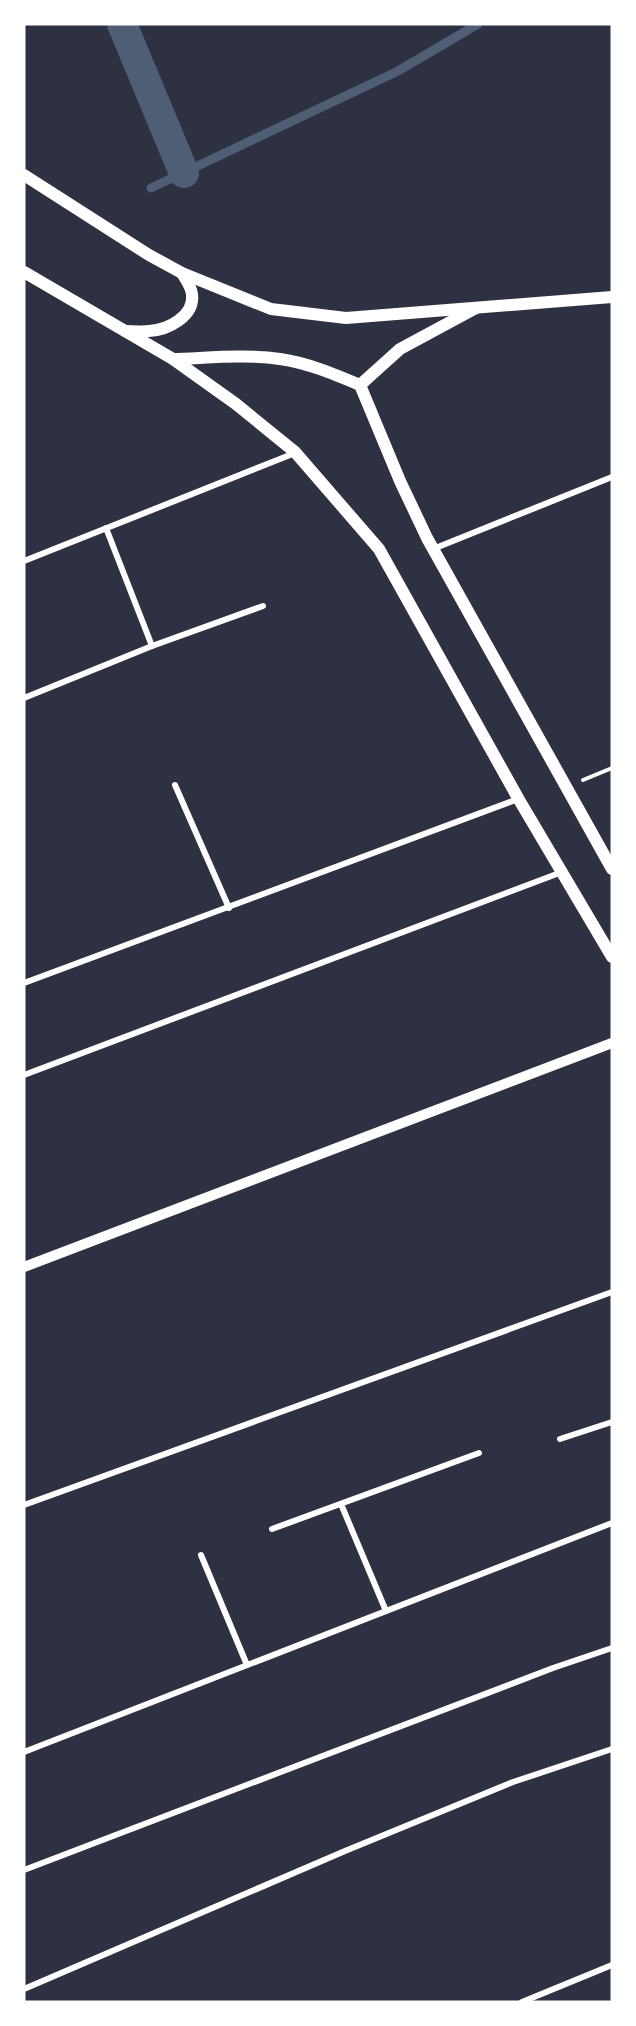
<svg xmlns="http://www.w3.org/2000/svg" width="636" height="2026" font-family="Figtree,sans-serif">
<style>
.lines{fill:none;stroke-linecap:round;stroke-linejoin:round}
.stream{stroke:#4f5d75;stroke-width:9}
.canal{stroke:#4f5d75;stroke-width:30}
.path{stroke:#fff;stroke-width:4}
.minor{stroke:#fff;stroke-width:6}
.tertiary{stroke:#fff;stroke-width:10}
.secondary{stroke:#fff;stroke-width:12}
</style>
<rect width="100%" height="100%" fill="#2d3142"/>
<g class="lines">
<polyline class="stream" points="151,188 398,71 478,24"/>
<polyline class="canal" points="122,24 184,173"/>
<polyline class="path" points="583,780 612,768"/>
<g class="minor">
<polyline points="106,528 152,646"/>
<polyline points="433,549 612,477"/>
<polyline points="24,561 295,453"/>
<polyline points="24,698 152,646 263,606"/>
<polyline points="175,785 229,908"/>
<polyline points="24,983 518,799"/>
<polyline points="24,1075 562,872"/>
<polyline points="560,1439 612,1422"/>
<polyline points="341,1504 386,1611"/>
<polyline points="24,1505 612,1292"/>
<polyline points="272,1529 479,1453"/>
<polyline points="201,1555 247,1665"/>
<polyline points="24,1752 612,1523"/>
<polyline points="24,1870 553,1668 612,1648"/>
<polyline points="24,1989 345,1851 513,1782 612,1749"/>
<polyline points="522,2002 612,1965"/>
</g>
<polyline class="tertiary" points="24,1267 612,1043"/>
<g class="secondary">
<polyline points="24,175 149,255 182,273 271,309 346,318 612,297"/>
<polyline points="24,272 173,359 236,404 295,452 379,549 518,798 612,957"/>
<polyline points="476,308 400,349 360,385 400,481 427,538 612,869"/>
<path d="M125,331C133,331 142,332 149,331C168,330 195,316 192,294C191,286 186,280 182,273"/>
<path d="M173,359C208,358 245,354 280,359C308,363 334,374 360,385"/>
</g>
</g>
<rect width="636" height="2026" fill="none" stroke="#ffffff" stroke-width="51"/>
</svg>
